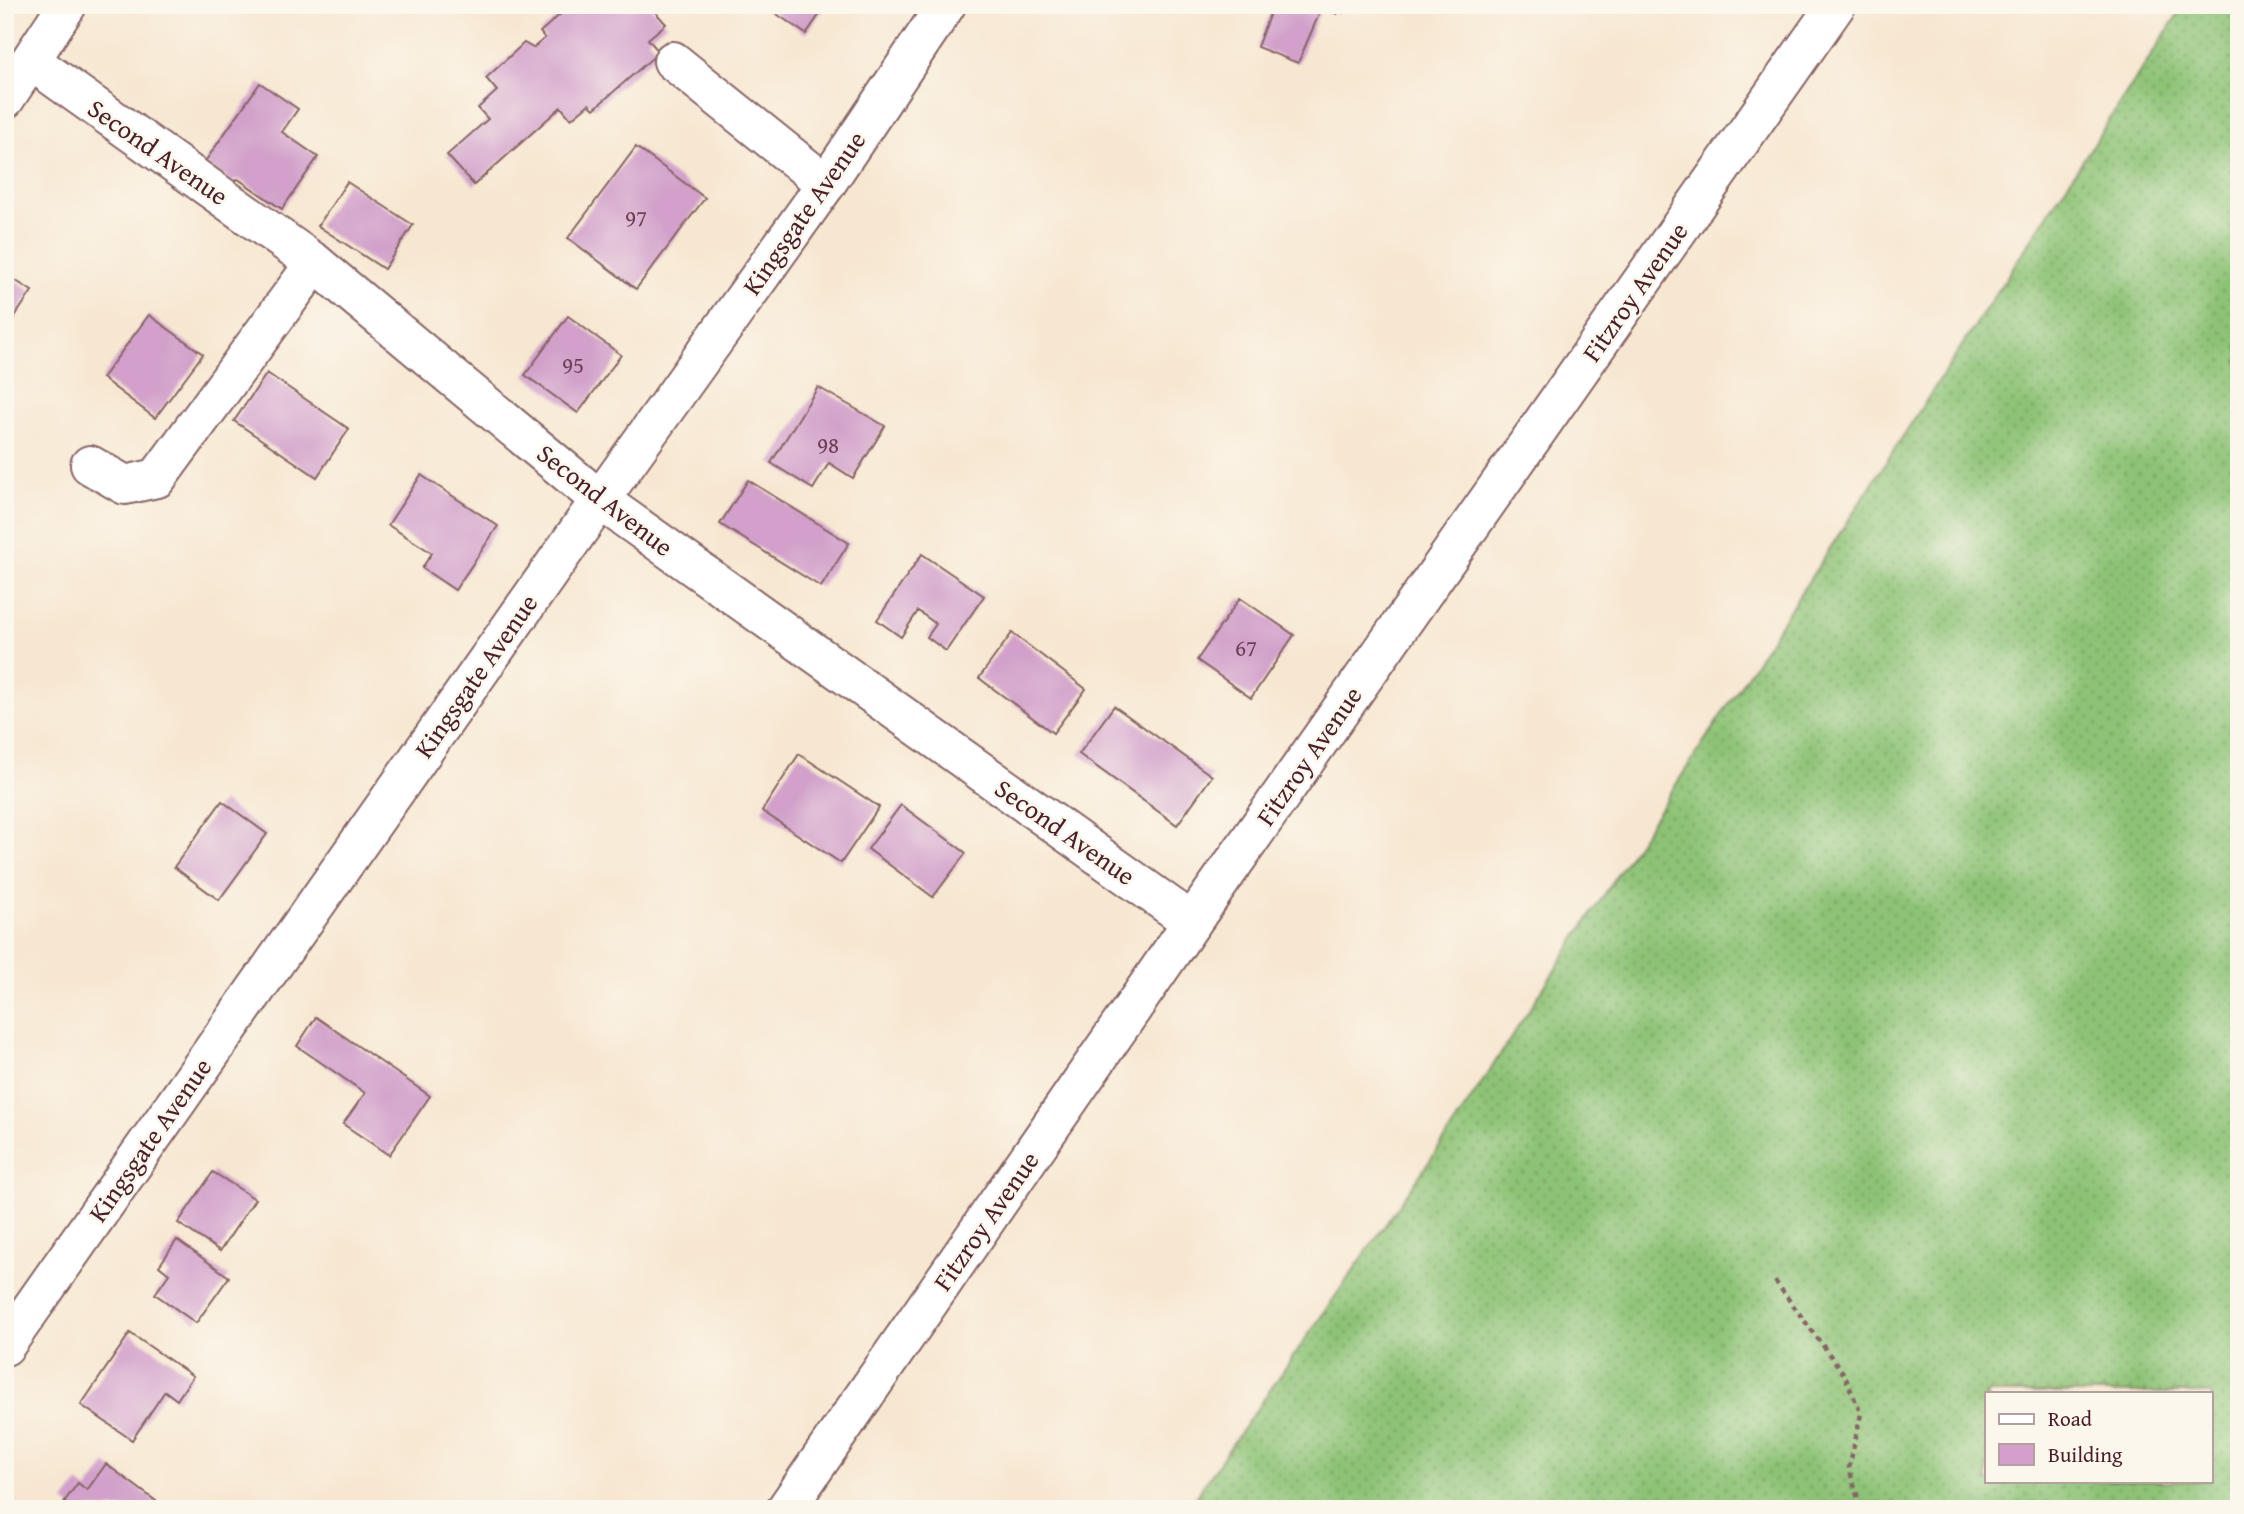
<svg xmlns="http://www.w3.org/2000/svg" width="2244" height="1514" font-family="'Gentium Book Plus',serif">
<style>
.grass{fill:url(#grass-dots);stroke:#6c7150;stroke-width:2;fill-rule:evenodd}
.building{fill:#d2a0cb}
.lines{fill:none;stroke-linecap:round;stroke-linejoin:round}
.minor-casing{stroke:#876565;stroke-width:42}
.path{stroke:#876565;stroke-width:4.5;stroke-dasharray:5 5;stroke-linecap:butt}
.minor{stroke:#fff;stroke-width:38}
.labels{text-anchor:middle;stroke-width:5;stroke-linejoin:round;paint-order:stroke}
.number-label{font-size:23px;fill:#6c3f53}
.street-label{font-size:26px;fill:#4a1f2b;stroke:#fbf7ec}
</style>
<defs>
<pattern id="grass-dots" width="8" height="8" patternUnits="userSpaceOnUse" patternTransform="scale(1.75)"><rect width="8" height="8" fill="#8dc376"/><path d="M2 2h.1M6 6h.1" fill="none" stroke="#759e61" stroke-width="1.8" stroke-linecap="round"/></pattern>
</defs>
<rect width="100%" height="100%" fill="#fbf7ec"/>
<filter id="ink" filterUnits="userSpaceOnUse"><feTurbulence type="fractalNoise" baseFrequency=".0143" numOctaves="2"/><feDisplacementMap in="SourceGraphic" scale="14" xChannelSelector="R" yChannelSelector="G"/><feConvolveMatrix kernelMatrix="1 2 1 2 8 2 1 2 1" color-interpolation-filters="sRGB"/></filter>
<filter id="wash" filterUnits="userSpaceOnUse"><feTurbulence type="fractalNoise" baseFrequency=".00686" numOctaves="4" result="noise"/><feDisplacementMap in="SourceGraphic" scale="28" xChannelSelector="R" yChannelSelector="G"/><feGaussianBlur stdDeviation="1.57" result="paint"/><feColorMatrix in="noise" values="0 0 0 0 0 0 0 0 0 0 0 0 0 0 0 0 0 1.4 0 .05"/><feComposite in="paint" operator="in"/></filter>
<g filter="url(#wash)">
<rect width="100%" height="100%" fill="#f7e7d1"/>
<path class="grass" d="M2184,5H2239V1509H1187L1445,1139ZM1987,1393H2211V1481H1987Z"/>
<g id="blocks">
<g class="building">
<polygon points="571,5 649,5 666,24 648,39 659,52 594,109 589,104 571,119 561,107 474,185 447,155 488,119 478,108 497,91 486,78 524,43 533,48 545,38 540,32"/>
<polygon points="770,5 826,5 806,34 768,8"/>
<polygon points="1273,5 1343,5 1337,14 1322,7 1298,63 1257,47"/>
<polygon points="260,83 298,109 282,132 318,157 282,209 238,179 232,182 204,163"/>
<polygon points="636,147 705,198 636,289 568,238"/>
<polygon points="347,182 413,225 384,269 318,226"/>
<polygon points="5,274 32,291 5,331"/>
<polygon points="149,315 203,354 155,418 102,378"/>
<polygon points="568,316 621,355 578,413 525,375"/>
<polygon points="267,373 349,429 317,477 234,421"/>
<polygon points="818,387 885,426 853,478 829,463 813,489 771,463"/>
<polygon points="421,475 498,526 455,590 422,568 432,553 388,525"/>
<polygon points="748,480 849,543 821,587 720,524"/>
<polygon points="922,554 984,596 946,651 927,637 936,624 918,611 901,637 877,620"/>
<polygon points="1240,598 1294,635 1251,698 1197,660"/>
<polygon points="1012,633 1086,689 1053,733 979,678"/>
<polygon points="1114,706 1212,776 1177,825 1079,754"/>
<polygon points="799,754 879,807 841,863 762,811"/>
<polygon points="222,801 267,834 219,900 174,867"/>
<polygon points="901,805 966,853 933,897 868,849"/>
<polygon points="316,1017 430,1096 389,1155 343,1124 365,1093 297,1046"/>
<polygon points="213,1172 255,1199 220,1251 178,1223"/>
<polygon points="177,1240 229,1277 196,1323 155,1294 169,1274 159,1266"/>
<polygon points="130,1333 193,1376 177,1400 165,1391 132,1440 81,1405"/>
<polygon points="106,1464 160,1504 156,1509 73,1509 64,1502 78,1483 87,1490"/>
</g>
</g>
</g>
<g filter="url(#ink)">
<use href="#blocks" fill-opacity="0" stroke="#876565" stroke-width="2"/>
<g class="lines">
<g class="minor-casing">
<g id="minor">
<polyline points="31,61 315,263 600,500 1192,922"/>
<polyline points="673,61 826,184"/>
<polyline points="5,99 67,5"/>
<polyline points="90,465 125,485 157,478 315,263"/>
<polyline points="5,1346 600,500 826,184 946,5"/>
<polyline points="786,1509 1192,922 1836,5"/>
</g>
</g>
<polyline class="path" points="1775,1281 1844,1374 1861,1414 1849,1468 1861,1509"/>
<use href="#minor" class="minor"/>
</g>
</g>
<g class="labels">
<g class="number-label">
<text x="636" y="226">97</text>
<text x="573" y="373">95</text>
<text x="828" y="453">98</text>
<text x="1246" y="656">67</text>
</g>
<g class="street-label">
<text transform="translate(158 152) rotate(35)" y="9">Second Avenue</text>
<text transform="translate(804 213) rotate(-55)" y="9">Kingsgate Avenue</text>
<text transform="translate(1635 292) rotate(-55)" y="9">Fitzroy Avenue</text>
<text transform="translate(605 500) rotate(38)" y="9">Second Avenue</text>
<text transform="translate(476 676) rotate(-55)" y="9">Kingsgate Avenue</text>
<text transform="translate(1309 756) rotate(-55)" y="9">Fitzroy Avenue</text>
<text transform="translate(1065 832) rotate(35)" y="9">Second Avenue</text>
<text transform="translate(150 1140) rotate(-55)" y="9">Kingsgate Avenue</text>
<text transform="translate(986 1221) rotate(-55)" y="9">Fitzroy Avenue</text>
</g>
</g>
<rect width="2244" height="1514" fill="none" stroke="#fbf7ec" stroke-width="28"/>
<rect x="1985" y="1392" width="228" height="91" fill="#fbf7ec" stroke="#b4a19f" stroke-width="2"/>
<rect x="1999" y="1414" width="35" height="10" fill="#ffffff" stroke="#b4a19f" stroke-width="2"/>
<text x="2048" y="1426" font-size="21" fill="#4a1f2b">Road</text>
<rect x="1999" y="1444" width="35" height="21" fill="#d2a0cb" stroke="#b4a19f" stroke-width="2"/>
<text x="2048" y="1462" font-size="21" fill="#4a1f2b">Building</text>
</svg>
